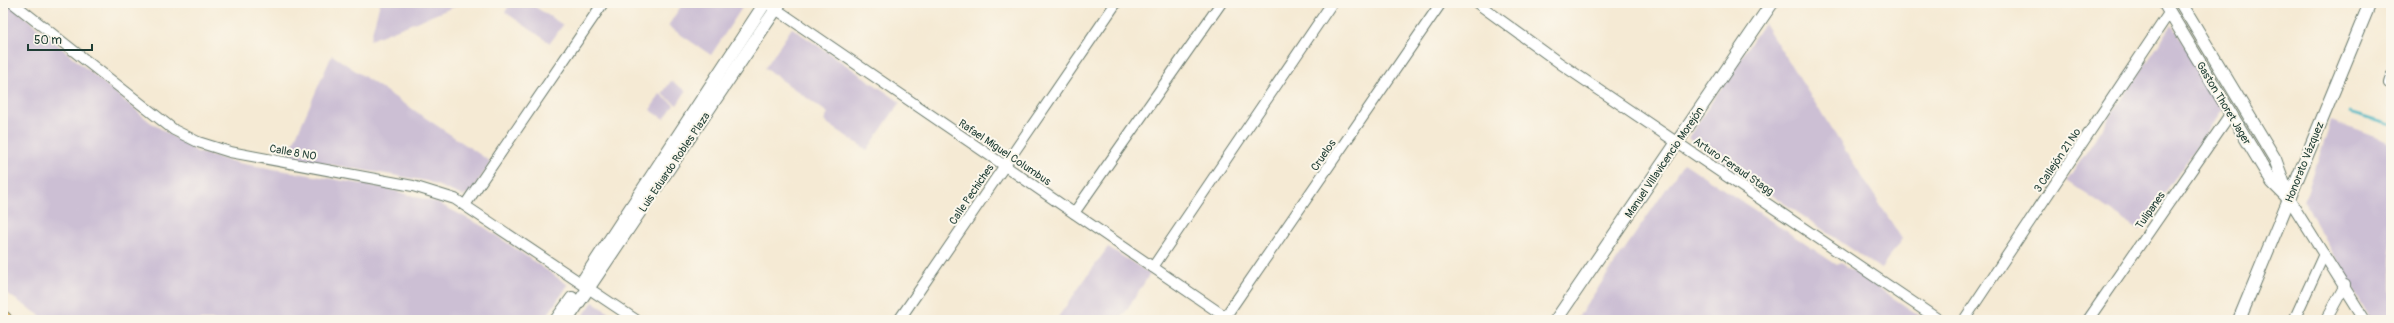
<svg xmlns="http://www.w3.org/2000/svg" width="2394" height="323" font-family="Pangolin,sans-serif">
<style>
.industrial{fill:#ccbfd4}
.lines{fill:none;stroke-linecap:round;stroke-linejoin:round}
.stream{stroke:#4ab7c5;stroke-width:2.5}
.minor-casing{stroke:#6a7a6c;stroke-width:12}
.tertiary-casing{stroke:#6a7a6c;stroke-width:14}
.trunk-casing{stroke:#6a7a6c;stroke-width:18}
.minor{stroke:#fff;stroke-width:10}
.tertiary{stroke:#fff;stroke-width:12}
.trunk{stroke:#f2c26a;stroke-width:16}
.labels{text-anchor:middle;stroke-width:4;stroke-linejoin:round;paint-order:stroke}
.street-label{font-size:11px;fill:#1f3d34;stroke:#fbf7ec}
</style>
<rect width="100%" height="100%" fill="#fbf7ec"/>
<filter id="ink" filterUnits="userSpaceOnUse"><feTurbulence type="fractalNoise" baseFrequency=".025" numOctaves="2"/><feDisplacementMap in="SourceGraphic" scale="8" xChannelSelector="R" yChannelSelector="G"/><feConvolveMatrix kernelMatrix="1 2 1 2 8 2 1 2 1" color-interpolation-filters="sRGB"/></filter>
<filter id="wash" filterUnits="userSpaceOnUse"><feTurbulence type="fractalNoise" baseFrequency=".012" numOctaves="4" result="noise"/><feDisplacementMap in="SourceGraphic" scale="16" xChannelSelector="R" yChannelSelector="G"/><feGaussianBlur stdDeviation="0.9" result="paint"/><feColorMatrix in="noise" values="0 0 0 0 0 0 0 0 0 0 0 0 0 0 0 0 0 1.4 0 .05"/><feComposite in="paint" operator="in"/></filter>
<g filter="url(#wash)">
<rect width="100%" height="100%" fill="#f5ead4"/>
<g class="industrial">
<polygon points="3,3 8,3 150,122 197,152 238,163 385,188 438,203 484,227 568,285 544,320 47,320 3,291"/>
<polygon points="380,3 464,3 370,40"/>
<polygon points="511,3 529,3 563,25 550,43 505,12"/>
<polygon points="683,3 745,3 711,55 668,26"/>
<polygon points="1764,23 1902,239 1881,269 1688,138"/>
<polygon points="2172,25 2222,110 2139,230 2067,181"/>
<polygon points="792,28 900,102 867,150 824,121 828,113 765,68"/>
<polygon points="332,55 491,162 470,193 463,196 427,181 287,157"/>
<polygon points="671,81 686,91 677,105 662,94"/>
<polygon points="660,94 674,105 664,119 650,110"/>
<polygon points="2331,121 2391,143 2391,320 2371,320 2304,202"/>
<polygon points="1684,163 1837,265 1841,263 1926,320 1576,320"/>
<polygon points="1108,247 1150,274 1120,320 1056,320"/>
<polygon points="593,302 620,320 580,320"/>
</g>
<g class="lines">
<polyline class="stream" points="2350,112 2391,124"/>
</g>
</g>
<g filter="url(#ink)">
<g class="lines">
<g class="minor-casing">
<g id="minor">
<polyline points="13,3 174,130 198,142 230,152 413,186 455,199 636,320"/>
<polyline points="1477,3 1561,64 1939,320"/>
<polyline points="770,5 1230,320"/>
<polyline points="2391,76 2389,83 2391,84"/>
<polyline points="2289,199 2365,320"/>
<polyline points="465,205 603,3"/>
<polyline points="1074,213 1221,3"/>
<polyline points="1153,267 1332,3"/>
<polyline points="899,320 1116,3"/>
<polyline points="1223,320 1441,3"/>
<polyline points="1964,320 2169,13"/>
<polyline points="2088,320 2231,113"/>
<polyline points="2294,320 2324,254"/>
<polyline points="2326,320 2345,285"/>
</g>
</g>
<g class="tertiary-casing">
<g id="tertiary">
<polyline points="2164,3 2272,182 2289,199"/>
<polyline points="2181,3 2275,159 2289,198"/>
<polyline points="584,279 765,3"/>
<polyline points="556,320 572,298"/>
<polyline points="567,320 780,3"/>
<polyline points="1556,320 1772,3"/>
<polyline points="2239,320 2370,3"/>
</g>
</g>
<g class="trunk-casing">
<polyline id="trunk" points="3,319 4,320"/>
</g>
<use href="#minor" class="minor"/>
<use href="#tertiary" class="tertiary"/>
<use href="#trunk" class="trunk"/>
</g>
</g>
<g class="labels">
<g class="street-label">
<text transform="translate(2224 103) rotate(59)" y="4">Gaston Thoret Jager</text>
<text transform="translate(293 152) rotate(10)" y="4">Calle 8 NO</text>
<text transform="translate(1005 152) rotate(34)" y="4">Rafael Miguel Columbus</text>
<text transform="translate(1323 155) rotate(-56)" y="4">Cruelos</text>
<text transform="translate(2057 160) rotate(-56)" y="4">3 Callejón 21 No</text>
<text transform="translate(674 162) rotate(-56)" y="4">Luis Eduardo Robles Plaza</text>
<text transform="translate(1664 162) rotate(-56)" y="4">Manuel Villavicencio Morejón</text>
<text transform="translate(2304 162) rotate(-68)" y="4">Honorato Vázquez</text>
<text transform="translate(1734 166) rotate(34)" y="4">Arturo Feraud Stagg</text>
<text transform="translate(971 194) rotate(-56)" y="4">Calle Pechiches</text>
<text transform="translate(2150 210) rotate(-55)" y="4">Tulipanes</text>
</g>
</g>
<rect width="2394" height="323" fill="none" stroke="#fbf7ec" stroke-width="16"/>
<path d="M28 44v6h64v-6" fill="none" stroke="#1f3d34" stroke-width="2"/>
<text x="34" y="44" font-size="12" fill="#1f3d34" stroke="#fbf7ec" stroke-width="3" paint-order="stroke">50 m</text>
</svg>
